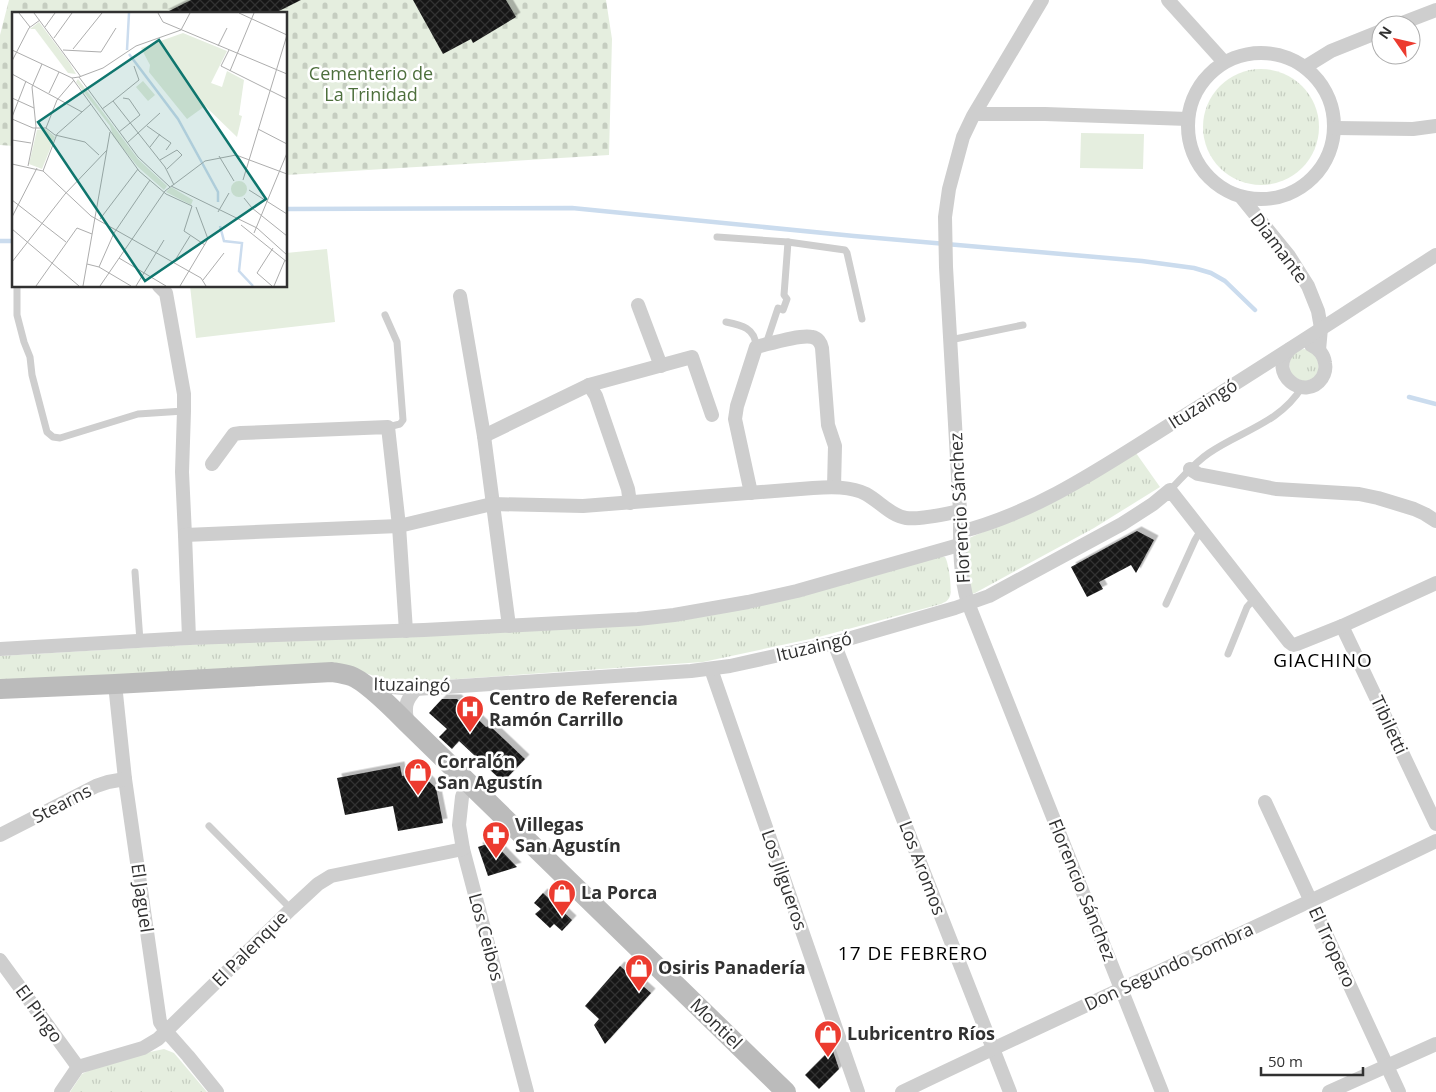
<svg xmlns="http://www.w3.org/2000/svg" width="1436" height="1092" font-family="'Open Sans',sans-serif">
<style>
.grass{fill:#e5eedf}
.cemetery{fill:url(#cemetery-stones)}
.park{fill:url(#park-tufts)}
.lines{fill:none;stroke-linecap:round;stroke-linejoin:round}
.stream{stroke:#cbdcee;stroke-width:4.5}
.building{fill:url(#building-cross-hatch);filter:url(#shadow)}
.lane{stroke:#cecece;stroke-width:7}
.street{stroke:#cecece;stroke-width:14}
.secondary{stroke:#bbb;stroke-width:20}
.labels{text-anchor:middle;stroke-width:5;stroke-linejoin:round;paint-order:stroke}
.park-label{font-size:18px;fill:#4d6f3c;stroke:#fff}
.street-label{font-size:18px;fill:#313131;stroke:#fff}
.poi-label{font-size:18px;font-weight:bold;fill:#313131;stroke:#fff;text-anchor:start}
.neighbourhood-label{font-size:19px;letter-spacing:1px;fill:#000;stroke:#fff}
.inset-river{fill:none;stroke:#cbdcee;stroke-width:2.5}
.inset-road{fill:none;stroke:#adadad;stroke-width:1}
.view{fill:#0f766e;fill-opacity:0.15;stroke:#0f766e;stroke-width:2.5}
.inset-edge{fill:none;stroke:#313131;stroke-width:2.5}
</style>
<defs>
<pattern id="cemetery-stones" width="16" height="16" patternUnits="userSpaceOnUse" patternTransform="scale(1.25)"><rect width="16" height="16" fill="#e5eedf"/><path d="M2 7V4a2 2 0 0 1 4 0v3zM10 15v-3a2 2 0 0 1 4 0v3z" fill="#c5cdc0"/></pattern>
<pattern id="park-tufts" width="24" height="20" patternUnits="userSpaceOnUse" patternTransform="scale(1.25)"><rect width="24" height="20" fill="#e5eedf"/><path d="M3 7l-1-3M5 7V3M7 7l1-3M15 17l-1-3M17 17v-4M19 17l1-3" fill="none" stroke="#c5cdc0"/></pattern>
<pattern id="building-cross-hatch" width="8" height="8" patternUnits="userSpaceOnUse" patternTransform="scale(1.25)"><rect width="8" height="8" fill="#181818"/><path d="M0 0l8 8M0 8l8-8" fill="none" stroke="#313131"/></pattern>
<filter id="shadow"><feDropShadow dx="4.5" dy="-4.5" stdDeviation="0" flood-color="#0004"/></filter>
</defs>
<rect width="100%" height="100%" fill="#fff"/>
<g class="grass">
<polygon points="1081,133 1144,134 1143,169 1080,168"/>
<polygon points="327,249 335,322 196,338 190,286 286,286 286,253"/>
</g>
<polygon class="cemetery" points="9,0 606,0 612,39 609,155 286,175 286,14 14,14 14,146 0,145 0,35"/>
<g class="park">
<circle cx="1261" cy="127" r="58"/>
<path d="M1304,349L1309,350L1317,356L1319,370L1314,378L1304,382L1291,375C1289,362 1287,351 1304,349Z"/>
<polygon points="1136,453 1160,487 1094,528 975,593 972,594 970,593 964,542 967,539 1029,512"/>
<path d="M941,556L945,557C949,563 952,589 950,596C948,601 945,602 941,604L815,638L703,662L416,682L390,681L362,672L0,682V656L255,641L592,627Z"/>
<polygon points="164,1049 174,1053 207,1092 70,1092 82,1074 92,1069 150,1052"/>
</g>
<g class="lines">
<g class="stream">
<polyline points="286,209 572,208 854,236 1142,261 1194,268 1211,273 1225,281 1255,310"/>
<polyline points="0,241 14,241"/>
<polyline points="1409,397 1436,404"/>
</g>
</g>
<g class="building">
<polygon points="191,0 301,0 273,14 163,14"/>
<polygon points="413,0 506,0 516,17 473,43 471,39 443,54"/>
<polygon points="1137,531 1154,540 1136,573 1131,565 1099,582 1103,589 1087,597 1071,567"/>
<polygon points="442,699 457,699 486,727 490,726 525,759 503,782 459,741 452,749 439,737 447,729 429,713"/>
<polygon points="400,766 402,776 420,773 436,788 443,823 398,831 393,806 345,815 337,778"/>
<polygon points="493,842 517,867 488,876 478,847"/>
<polygon points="543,893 572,920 562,931 554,924 550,928 535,914 541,909 534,903"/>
<polygon points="620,966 651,993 605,1044 594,1025 599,1019 585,1006"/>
<polygon points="832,1048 839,1069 819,1089 805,1075"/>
</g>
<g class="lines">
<g class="lane">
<polyline points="717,237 788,242 845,250 847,253 862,319"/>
<polyline points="17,286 17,315 24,342 30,357 32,375 47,432 53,437 60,438 138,414 184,411"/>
<polyline points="385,315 397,342 403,420 400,424 388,427"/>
<path d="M726,322C741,325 756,328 756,347"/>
<polyline points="950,340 1023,325"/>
<polyline points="766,344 778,308 783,310 787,299 784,295 788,242"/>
<path d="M1170,490C1183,477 1194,463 1209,453C1241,431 1280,423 1302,387"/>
<polyline points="135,572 140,641"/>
<polyline points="1166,604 1195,540 1201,530"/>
<polyline points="1228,654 1247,607 1255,598"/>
<polyline points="209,826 291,909"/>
</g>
<g class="street">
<path d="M1042,0L973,116L963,137L949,189L945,217L946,267L960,511C960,542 959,573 968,603L1162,1092"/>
<polyline points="1168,0 1224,62"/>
<polyline points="1397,25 1436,10"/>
<circle cx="1261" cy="126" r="73"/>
<polyline points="1305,67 1331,51 1381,31"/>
<polyline points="975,114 1045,114 1188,119"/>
<polyline points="1335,128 1413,129 1436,126"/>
<polyline points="1242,198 1289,256 1308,286 1318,311 1321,328 1319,350"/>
<polyline points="159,286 166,293 184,394 184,411 182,472 185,535"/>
<polyline points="460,296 484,436 509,626"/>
<polyline points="638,305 661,366"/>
<path d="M1290,349C1266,373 1305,403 1322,378C1325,373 1326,368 1325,363C1324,355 1319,349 1311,345"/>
<polyline points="589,385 596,396 628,489 630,503"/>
<polyline points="484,436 589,385 692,357 712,415"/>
<polyline points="212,464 234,434 241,433 388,427 399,526 406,631"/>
<polyline points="1190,469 1198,474 1276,489 1359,494 1378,498 1414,509 1425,514 1436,521"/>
<path d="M751,493L735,419L737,406L756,347C769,344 801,334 812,337C818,338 821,343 822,348L828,425L835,446L834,487"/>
<path d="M960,532C1038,512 1104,466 1171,424C1260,369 1348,311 1436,255"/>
<polyline points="1342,626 1436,824"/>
<path d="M189,638L185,535L399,526L492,504L583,506L813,488C830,487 851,486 866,494C879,501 891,516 906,518C920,520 945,514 960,511"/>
<polyline points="834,643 1010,1092"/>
<polyline points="0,649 189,638 424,630 638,619 674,615 748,602 797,591 959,545"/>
<polyline points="711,669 858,1092"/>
<polyline points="115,684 125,779 160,1022 166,1031 188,1056 217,1092"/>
<polyline points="366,685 416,689 691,671 730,666 834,643 955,608 989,596 1122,524 1153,504 1170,490 1289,642 1293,645 1297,644 1342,626 1436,583"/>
<path d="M408,724C404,708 405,701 416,689"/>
<polyline points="467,782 462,797 459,825 463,849 527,1092"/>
<polyline points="1265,802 1399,1092"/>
<polyline points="0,835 96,786 108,782 125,779"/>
<polyline points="0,960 78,1067"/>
<polyline points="61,1092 78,1067 143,1048 158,1039 291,909 318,884 331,876 463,849"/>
<path d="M902,1092C1079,1007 1259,927 1436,841"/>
<polyline points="1329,1092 1436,1044"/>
</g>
<path class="secondary" d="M0,689L115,684L332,672C338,673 345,674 351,676C367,682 395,711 408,724L786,1092"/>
</g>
<defs>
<g id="hospital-pin" transform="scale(1.4375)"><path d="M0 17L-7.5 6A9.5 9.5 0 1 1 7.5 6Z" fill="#ec3b2f" stroke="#fff"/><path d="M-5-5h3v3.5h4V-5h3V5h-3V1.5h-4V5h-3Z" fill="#fff"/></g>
<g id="shop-pin" transform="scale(1.4375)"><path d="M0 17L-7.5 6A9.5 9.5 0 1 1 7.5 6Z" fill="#ec3b2f" stroke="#fff"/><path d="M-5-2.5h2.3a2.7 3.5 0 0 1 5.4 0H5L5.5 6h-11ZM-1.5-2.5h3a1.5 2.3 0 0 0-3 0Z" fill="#fff"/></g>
<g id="pharmacy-pin" transform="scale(1.4375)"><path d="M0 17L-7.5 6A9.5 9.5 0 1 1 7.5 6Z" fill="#ec3b2f" stroke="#fff"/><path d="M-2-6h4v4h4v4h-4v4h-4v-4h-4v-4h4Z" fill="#fff"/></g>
</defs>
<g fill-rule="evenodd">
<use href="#hospital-pin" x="470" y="709"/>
<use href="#shop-pin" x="418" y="772"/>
<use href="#pharmacy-pin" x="496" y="835"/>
<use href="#shop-pin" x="562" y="893"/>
<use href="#shop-pin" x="639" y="968"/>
<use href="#shop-pin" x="828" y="1034"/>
</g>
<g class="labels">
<g class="park-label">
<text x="371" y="80">Cementerio de<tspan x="371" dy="21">La Trinidad</tspan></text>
</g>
<g class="street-label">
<text transform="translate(1279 248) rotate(53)" y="6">Diamante</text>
<text transform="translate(1203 404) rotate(-32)" y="6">Ituzaingó</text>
<text transform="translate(960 508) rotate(-93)" y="6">Florencio Sánchez</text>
<text transform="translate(814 647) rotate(-13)" y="6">Ituzaingó</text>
<text transform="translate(412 685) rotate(1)" y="6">Ituzaingó</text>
<text transform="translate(1389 725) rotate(65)" y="6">Tibiletti</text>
<text transform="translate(62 804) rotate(-27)" y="6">Stearns</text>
<text transform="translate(922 868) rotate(69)" y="6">Los Aromos</text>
<text transform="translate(784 880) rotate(71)" y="6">Los Jilgueros</text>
<text transform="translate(1082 890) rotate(68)" y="6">Florencio Sánchez</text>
<text transform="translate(142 898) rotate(82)" y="6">El Jaguel</text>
<text transform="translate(486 937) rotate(75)" y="6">Los Ceibos</text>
<text transform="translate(1332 947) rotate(65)" y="6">El Tropero</text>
<text transform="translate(250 949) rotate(-45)" y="6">El Palenque</text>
<text transform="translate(1169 967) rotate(-25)" y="6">Don Segundo Sombra</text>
<text transform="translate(39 1014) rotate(54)" y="6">El Pingo</text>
<text transform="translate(716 1024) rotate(44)" y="6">Montiel</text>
</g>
<g class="poi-label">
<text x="489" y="705">Centro de Referencia<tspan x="489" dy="21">Ramón Carrillo</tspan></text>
<text x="437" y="768">Corralón<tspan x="437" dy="21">San Agustín</tspan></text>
<text x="515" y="831">Villegas<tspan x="515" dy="21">San Agustín</tspan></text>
<text x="581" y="899">La Porca</text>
<text x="658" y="974">Osiris Panadería</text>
<text x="847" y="1040">Lubricentro Ríos</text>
</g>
<g class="neighbourhood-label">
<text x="1323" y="667">GIACHINO</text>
<text x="913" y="960">17 DE FEBRERO</text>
</g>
</g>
<g transform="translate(12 12)">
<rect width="275" height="275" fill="#fff"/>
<path d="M131,69L143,83L136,89L124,75Z" fill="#e5eedf"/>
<path d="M171,21L215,39L199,71L210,75L215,59L232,68L227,103L230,104L225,125L193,94L175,107L137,60L138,53L129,36Z" fill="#e5eedf"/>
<path d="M27,10L57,50L64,62L56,61L23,17H18ZM66,67L126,147L155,174L152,178L126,155L101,124L98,114L64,70ZM34,117L43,125L30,157L17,152L25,118ZM219 177a8 8 0 1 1 16 0a8 8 0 1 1-16 0ZM159,175L181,188L179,193L154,180Z" fill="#e5eedf"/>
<path class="inset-river" d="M115,38L117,1M117,42L166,107L206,180V190M208,214L212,229L230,231L227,259L241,274"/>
<path class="inset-road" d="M7,1L18,15M22,1L69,65M146,1L151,10L275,62M227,1L275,23M33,15L43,1M42,26L60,1M206,34L215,16M61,37L90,1M0,38L60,66L67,65L91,56L124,34L169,18L178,1M51,38L89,40L104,16M217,38L209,54L275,87M0,49L17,16L28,8M218,59L242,1M0,62L70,100M67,65L126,145L158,175M60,66L127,159L154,182L180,194L172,219L193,233M37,81L47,60M0,86L22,96M101,89L127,68L122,54M90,97L101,89L153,155L162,173M0,105L14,69M0,107L21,116H34L43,123L73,130L87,143M135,114L159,131L154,138M34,116L45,88L62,68M246,117L275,132M107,120L128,103L117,87L111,86M0,128L19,131M115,131L148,101M138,135L148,122M207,144L222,169M148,148L165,138L170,143L155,157M0,152L31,159L79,204L189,266L194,274M16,154L24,115L20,75L30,52M31,159L45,122L79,92M231,168L275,23M159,174L245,216L275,243M237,178L275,202M232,186L240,196L275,224M0,188L54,230M206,200L217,181M0,205L25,156M88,207L126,157M229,213L275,250M0,217L67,274M242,221L275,141M107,246L154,274M0,250L53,182L95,138M162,250L178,224M75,252L87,255L119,274M87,255L102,221L138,168M191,268L212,241M24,274L65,216L80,222M71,274L98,120M88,274L153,179L193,149L224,143L275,162M124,274L152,228M168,274L196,227L184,195M260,274L245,261L261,236M262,274L273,248"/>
<path class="view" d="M147,28L254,187L133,269L26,110Z"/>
<rect width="275" height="275" class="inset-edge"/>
</g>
<g transform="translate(1396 40) rotate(304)"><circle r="24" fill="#ffffff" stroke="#adadad"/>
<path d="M0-4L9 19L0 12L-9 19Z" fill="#ec3b2f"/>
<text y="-8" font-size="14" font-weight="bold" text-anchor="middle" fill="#313131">N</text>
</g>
<path d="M1261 1067v8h102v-8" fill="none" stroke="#313131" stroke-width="2.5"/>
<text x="1268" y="1067" font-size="15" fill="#313131" stroke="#ffffff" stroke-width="4" paint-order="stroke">50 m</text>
</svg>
